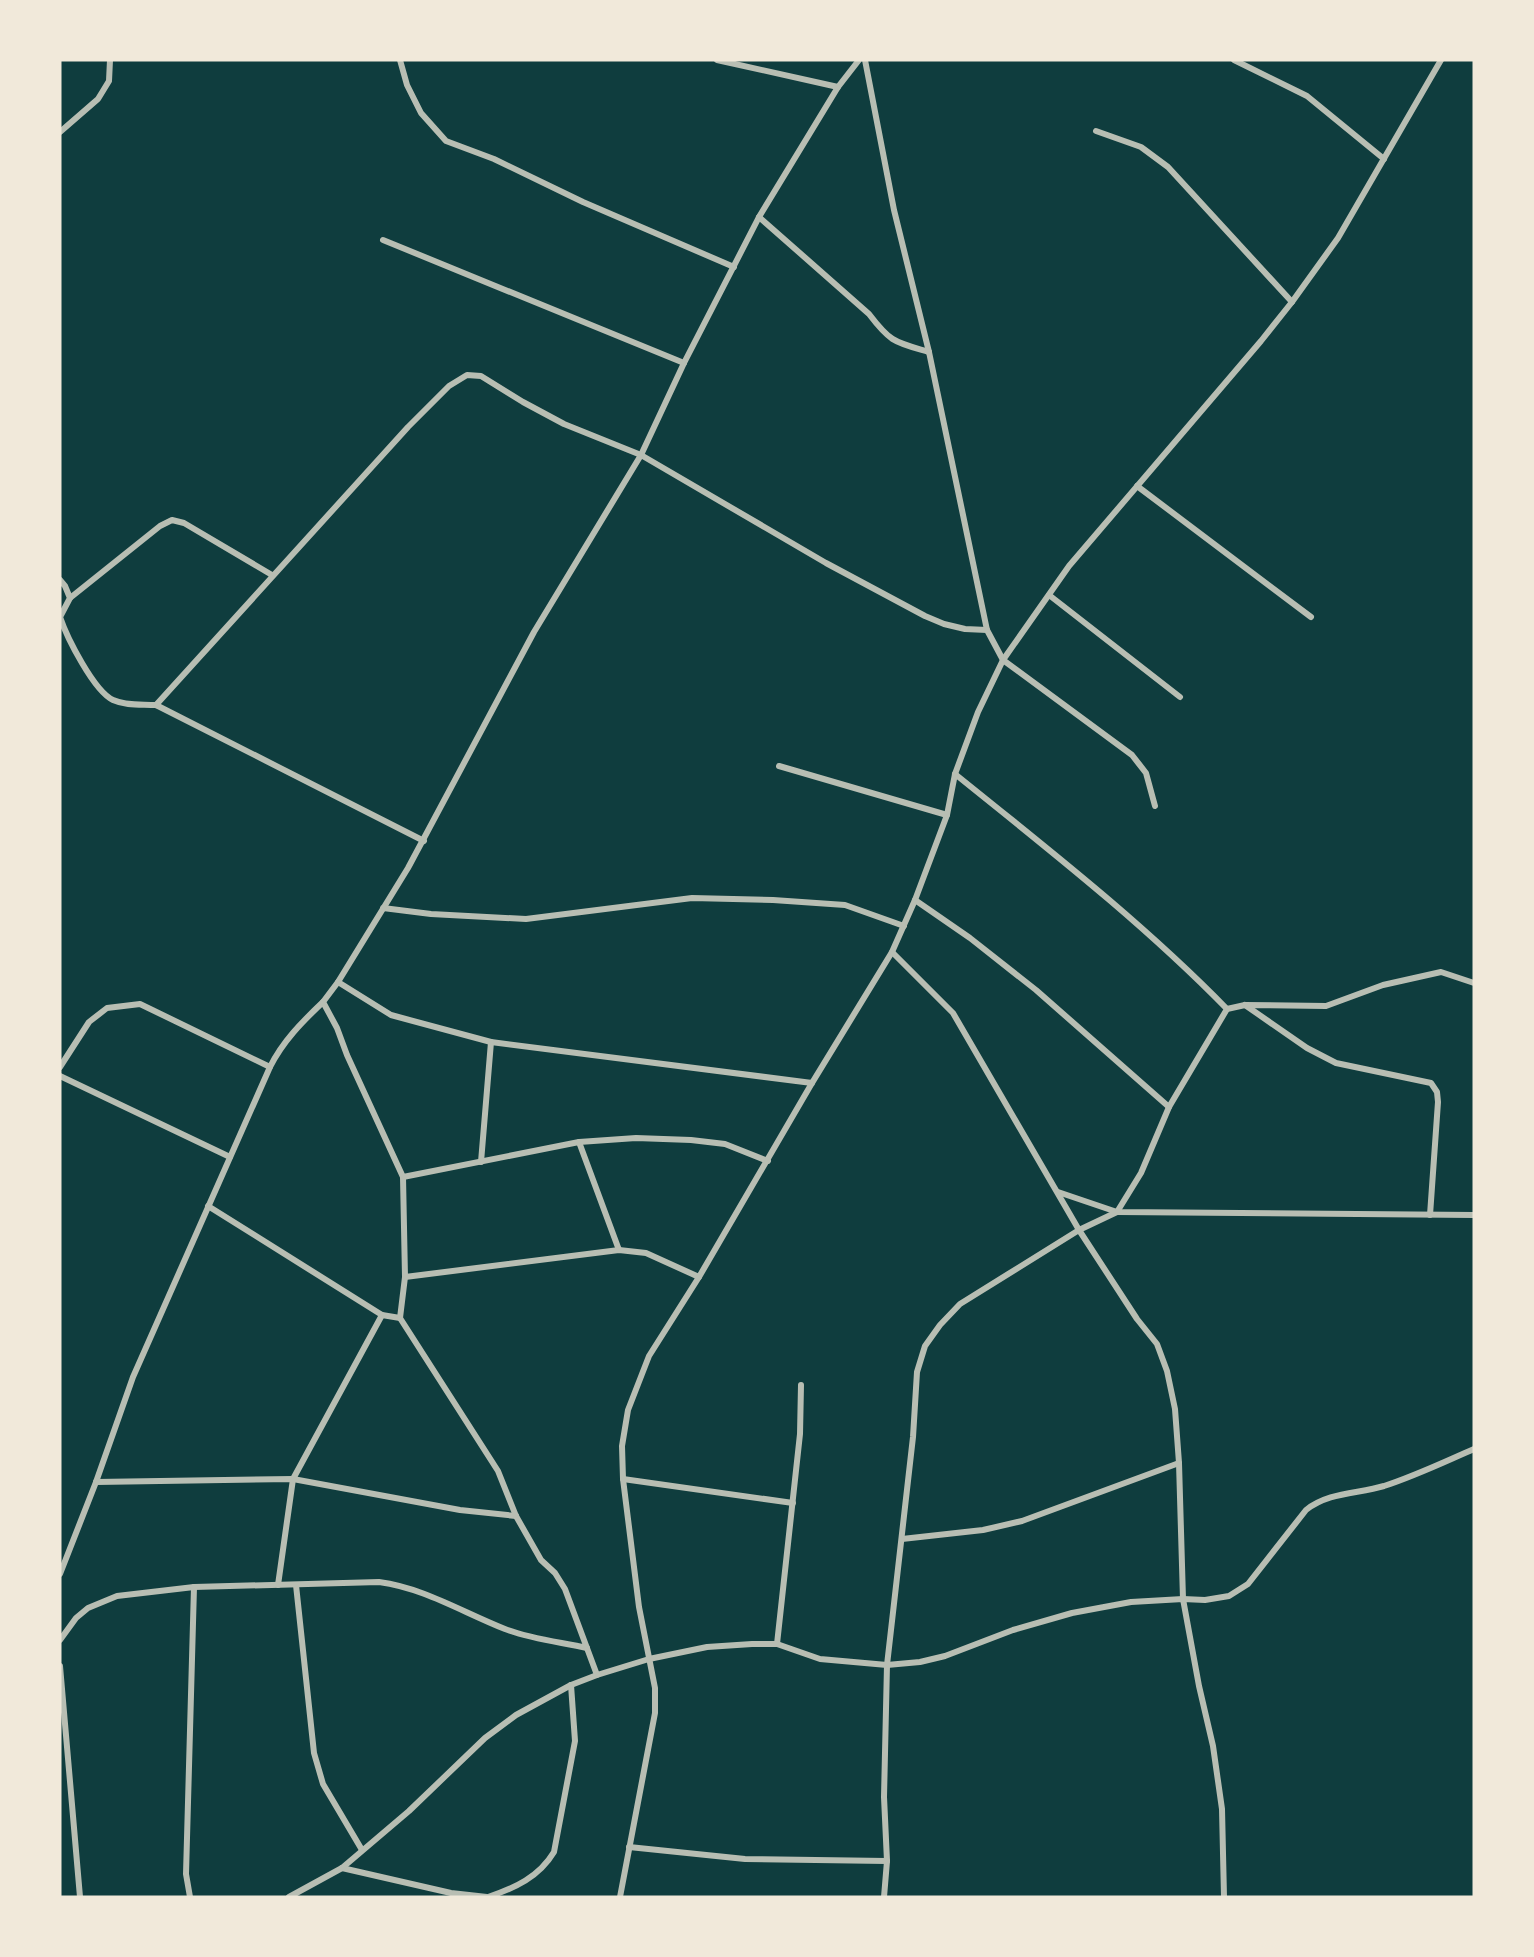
<svg xmlns="http://www.w3.org/2000/svg" width="1534" height="1957" font-family="'Sofia Sans Condensed',sans-serif">
<style>
.lines{fill:none;stroke-linecap:round;stroke-linejoin:round}
.minor{stroke:#b8beb3;stroke-width:6}
</style>
<rect width="100%" height="100%" fill="#0f3d3e"/>
<g class="lines">
<g class="minor">
<polyline points="400,60 407,85 421,113 446,141 494,159 583,202 734,267"/>
<polyline points="717,60 838,87"/>
<polyline points="865,60 894,210 929,352 987,630 1003,660 1132,755 1146,773 1155,806"/>
<polyline points="1234,60 1307,96 1384,159"/>
<polyline points="1096,131 1141,147 1168,167 1292,302"/>
<polyline points="60,132 98,99 109,81 110,60"/>
<path d="M759,217L869,314C891,343 895,342 929,352"/>
<polyline points="383,240 684,363"/>
<polyline points="1137,486 1311,617"/>
<path d="M60,580L65,586L70,598L60,617C67,638 94,691 113,700C126,706 142,704 156,705L424,841"/>
<polyline points="1049,595 1180,697"/>
<polyline points="70,598 160,526 172,520 184,523 272,575"/>
<polyline points="156,705 408,427 449,386 467,375 481,376 523,402 564,424 641,455 826,563 925,616 944,624 965,629 987,630"/>
<polyline points="779,766 947,815"/>
<polyline points="915,900 970,938 1036,990 1169,1107"/>
<polyline points="383,908 431,914 526,919 692,898 773,900 845,905 904,926"/>
<polyline points="892,952 953,1013 1079,1230 1137,1319 1157,1344 1167,1371 1175,1409 1179,1463 1183,1599 1199,1686 1213,1746 1222,1809 1224,1897"/>
<polyline points="338,982 391,1015 491,1042 812,1083"/>
<polyline points="1245,1005 1307,1048 1336,1063 1431,1083 1437,1092 1438,1102 1430,1215"/>
<polyline points="1227,1009 1245,1005 1326,1006 1383,985 1441,972 1474,983"/>
<polyline points="60,1067 89,1022 107,1008 140,1004 270,1067"/>
<polyline points="60,1076 230,1157"/>
<polyline points="579,1142 619,1250"/>
<polyline points="481,1162 491,1042"/>
<polyline points="403,1177 579,1142 636,1138 691,1140 725,1144 768,1161"/>
<polyline points="1058,1192 1117,1212 1474,1215"/>
<polyline points="208,1206 382,1315 400,1318"/>
<polyline points="405,1277 619,1250 646,1253 699,1277"/>
<polyline points="623,1479 793,1503"/>
<polyline points="96,1482 293,1479 460,1510 516,1516"/>
<polyline points="902,1539 983,1530 1022,1521 1179,1463"/>
<path d="M60,1574L96,1482L133,1377L270,1067C283,1041 302,1022 323,1002"/>
<polyline points="278,1585 293,1479 382,1315"/>
<polyline points="296,1585 314,1753 323,1784 362,1850"/>
<path d="M60,1640L76,1618L88,1608L117,1596L194,1587L379,1582C424,1588 462,1612 505,1629C531,1639 560,1642 587,1648"/>
<polyline points="777,1644 800,1434 801,1385"/>
<polyline points="60,1666 80,1897"/>
<polyline points="597,1675 565,1589 555,1573 541,1560 516,1516 498,1471 400,1318 405,1277 403,1177 347,1055 337,1028 323,1002 338,982 408,868 534,632 641,455 684,363 759,217 838,87 859,60"/>
<polyline points="629,1847 745,1859 887,1861"/>
<polyline points="342,1868 451,1893 487,1897"/>
<polyline points="190,1897 186,1874 194,1587"/>
<path d="M289,1897L342,1868L409,1811L485,1738L516,1715L571,1685L597,1675L649,1659L707,1647L752,1644H777L820,1659L887,1665L920,1662L945,1656L1013,1630L1072,1613L1131,1602L1183,1599L1205,1600L1229,1596L1248,1584L1306,1510C1329,1492 1357,1494 1384,1486C1415,1476 1444,1462 1474,1449"/>
<path d="M488,1897C515,1888 539,1877 554,1852L575,1741L571,1685"/>
<polyline points="620,1897 655,1713 655,1688 639,1607 623,1479 622,1446 628,1410 649,1356 699,1277 812,1083 892,952 915,900 947,815 955,774 978,712 1003,660 1069,566 1261,341 1292,302 1338,238 1441,60"/>
<path d="M884,1897L887,1861L884,1797L887,1665L913,1437L917,1372L925,1346L940,1325L960,1304L1079,1230L1117,1212L1141,1173L1169,1107L1227,1009C1143,923 1048,849 955,774"/>
</g>
</g>
<rect width="1534" height="1957" fill="none" stroke="#f1e9da" stroke-width="123"/>
</svg>
